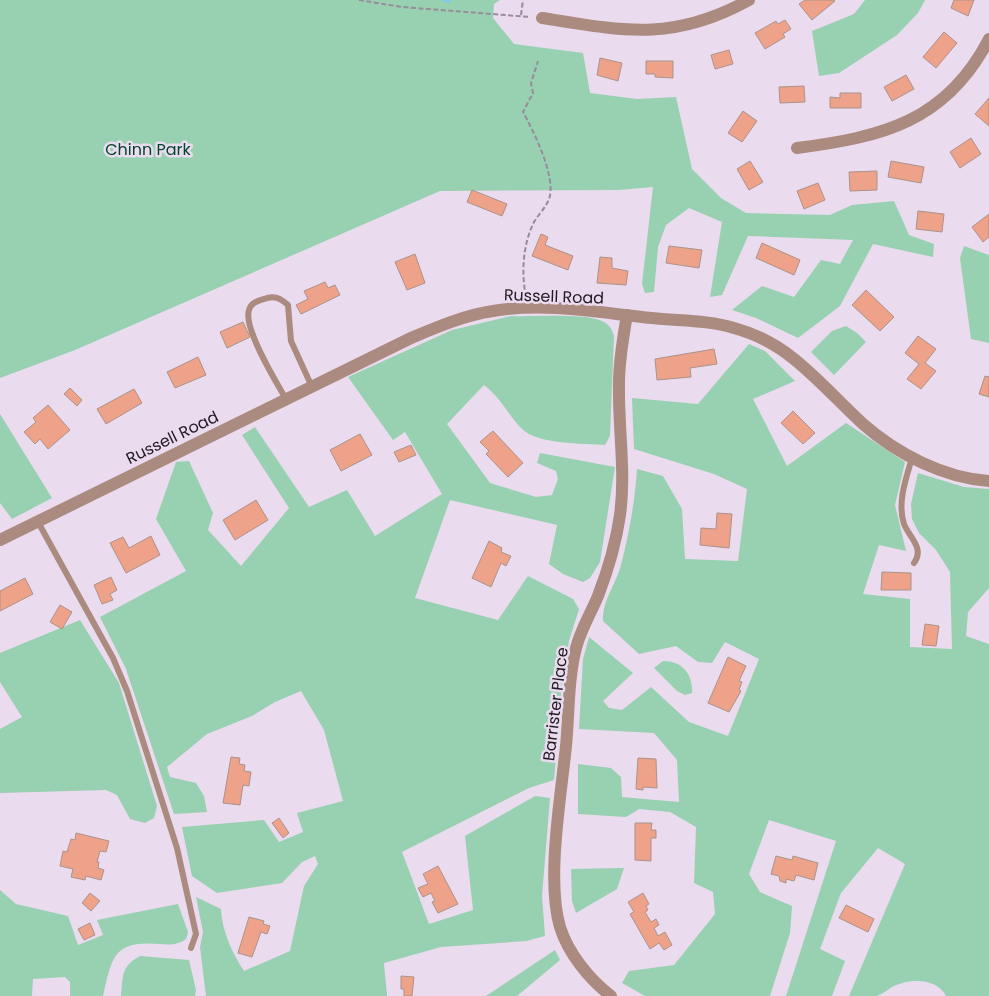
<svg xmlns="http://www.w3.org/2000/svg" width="989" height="996" font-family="Poppins,sans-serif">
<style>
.green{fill:#98d0b2}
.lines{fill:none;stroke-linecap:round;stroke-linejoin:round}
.stream{stroke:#81c6f5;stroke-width:3}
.building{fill:#eda289;stroke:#aa938b}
.path{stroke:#978c9a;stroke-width:2;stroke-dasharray:5 2.5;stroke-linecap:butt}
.service{stroke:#ab8a7f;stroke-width:6}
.minor{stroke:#ab8a7f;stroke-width:12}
.labels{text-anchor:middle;stroke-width:5;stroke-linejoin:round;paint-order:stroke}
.park-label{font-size:16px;fill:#00442b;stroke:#eadbee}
.street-label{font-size:16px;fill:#211b22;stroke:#eadbee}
</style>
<rect width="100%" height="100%" fill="#eadbee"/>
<g class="green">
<polygon points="0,0 500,0 494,4 493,18 514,44 583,53 590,93 637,99 676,97 692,169 721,198 746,213 830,215 852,205 894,201 909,235 934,244 933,257 873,244 840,306 798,338 756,318 732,310 762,286 794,297 821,260 840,264 853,240 748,236 722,295 710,297 722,222 689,208 666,225 658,247 654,292 645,293 642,284 653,187 619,190 440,191 75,350 0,378"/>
<polygon points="865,0 925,0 918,13 897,35 839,73 819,76 812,31 854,14"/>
<polygon points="964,246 989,255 989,343 971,339 960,258"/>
<path d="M511,316C533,317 583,313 602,321C609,324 612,329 614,336L610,436L605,445C583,443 539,445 522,429C508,415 502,399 484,385L447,424L490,483L536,497L552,495L558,479L556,471L537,463L540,453L615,467L600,562L590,578L583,582L563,574L549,564L557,525L450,500L415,598L498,620L528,576L573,599L579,609L569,641L562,680L554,780L529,788L402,852L429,924L473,910L465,836L535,796L550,798L542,896L545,936L526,941L441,947L384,963L387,996H206L200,947L203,932L196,897L221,909C222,931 232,953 244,971L290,951L304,886L318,864L315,856L302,862L282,883L217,893L192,876L182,827L264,820L279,842L303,832L297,813L343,801L324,730L301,691L275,702L252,716L207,734L167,767L170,777L196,783L204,796L207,812L174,814L126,669L100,617L186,571L156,519L176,462L189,461L213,513L208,530L241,566L289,508L242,435L255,427L309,507L347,490L375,536L442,494L405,432L393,440L348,377L452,330Z"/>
<polygon points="846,326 857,333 866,342 834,375 811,352 832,331"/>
<path d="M749,344L765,351L795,381L753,399L787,466L846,423L905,462L895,505L906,551L879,545L863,594L910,599V647L952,649L950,572L936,550L919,533L912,519L911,504L918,473L964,487L989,489V588L968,612L966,636L989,644V996H946C937,978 911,978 894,986C888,989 883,994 877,996C869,996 857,996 849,996L905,864L878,848L841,893L820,949L845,961L832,996H786L836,841L769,820L749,874L760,892L792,906L790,933L770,996H645L622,983L629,971L674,965L715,914L713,892L694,883L696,827L670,812L639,809L626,817L578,814V764L611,768L621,777L622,797L679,802L677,760L654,733L579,729L583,659L589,637L633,673L603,701L609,708L622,710L651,687L689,722L728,736L759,659L725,642L712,663L698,662L676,646L639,654L603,621C602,601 616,584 621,565C629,534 635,501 637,469L663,476L682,509L685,559L738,561L747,489L714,474L634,449L632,398L698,404Z"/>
<polygon points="0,414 52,498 12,519 0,503"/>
<polygon points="80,620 119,683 157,806 154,818 145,823 130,819 117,795 106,790 0,793 0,729 22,717 0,682 0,653"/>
<path d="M663,661C682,661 693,674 692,693L685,695L677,691L654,668Z"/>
<polygon points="624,868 617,889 576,913 572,901 571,869"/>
<path d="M0,890L16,904L68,916L78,945L103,935L97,920L178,904L188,932L186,939C178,945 169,945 160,944C113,940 112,957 103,996H70V982L65,977L33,979L32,996H0Z"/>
<polygon points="555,950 560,960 517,996 486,996"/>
<path d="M140,956L189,960L196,990L195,996H121C123,976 121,966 140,956Z"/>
</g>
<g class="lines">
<polyline class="stream" points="444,0 449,1"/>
</g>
<g class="building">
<polygon points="805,0 834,0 835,1 812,20 799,4"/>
<polygon points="954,0 974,0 968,16 951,8"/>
<polygon points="785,20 791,29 783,34 785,37 765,49 755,33 776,21 778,24"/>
<polygon points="944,32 957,43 936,68 923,57"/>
<polygon points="729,50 733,64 715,69 711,55"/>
<polygon points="600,58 622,63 618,81 597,75"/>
<polygon points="646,61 673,61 673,78 655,77 655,74 646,74"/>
<polygon points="906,75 914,89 892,101 884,87"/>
<polygon points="804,86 805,102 780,103 779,87"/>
<polygon points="840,93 861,93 861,108 830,108 830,97 840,98"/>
<polygon points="989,98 989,126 975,114"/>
<polygon points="743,111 757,121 742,142 728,133"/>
<polygon points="971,138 981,154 960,168 950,152"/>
<polygon points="750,161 763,182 749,190 737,169"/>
<polygon points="891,161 924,167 921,183 888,177"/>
<polygon points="877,171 877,190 850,191 849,172"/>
<polygon points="818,183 825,200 804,209 797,191"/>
<polygon points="472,190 507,204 502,216 467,202"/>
<polygon points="918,211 944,214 942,232 916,229"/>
<polygon points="989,214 989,237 983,242 972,227"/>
<polygon points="541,234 548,237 545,245 573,256 568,270 532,256"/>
<polygon points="762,243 800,260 794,275 756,258"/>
<polygon points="669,246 702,250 699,268 666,263"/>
<polygon points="415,254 425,283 407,290 395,262"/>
<polygon points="600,257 612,258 612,268 628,271 626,285 597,283"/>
<polygon points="325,282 328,288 335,285 340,295 301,314 296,305 308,299 304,291"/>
<polygon points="866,290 894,317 880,331 852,305"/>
<polygon points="243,322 250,337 227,348 220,332"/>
<polygon points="918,336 936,349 925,363 936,371 921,389 907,379 919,364 905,353"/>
<polygon points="714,349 717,364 690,368 691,377 657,380 655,359"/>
<polygon points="198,357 206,375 175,388 167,372"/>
<polygon points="985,376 989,377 989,397 979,394"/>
<polygon points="70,388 82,400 77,406 64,394"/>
<polygon points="134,389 142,403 106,424 97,409"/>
<polygon points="48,405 70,430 48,449 40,439 35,444 24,432 36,422 33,418"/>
<polygon points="793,411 815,433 803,444 781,423"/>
<polygon points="493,431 523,463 508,477 486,454 489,451 480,442"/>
<polygon points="360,434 372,455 341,471 330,450"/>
<polygon points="411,445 416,455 399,462 394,452"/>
<polygon points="256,500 268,520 235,540 223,520"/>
<polygon points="717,513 732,514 729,548 700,545 701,528 716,529"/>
<polygon points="151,536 160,555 126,573 110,543 123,537 129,548"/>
<polygon points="489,541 502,548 501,552 511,556 506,566 501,563 491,587 472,578"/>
<polygon points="882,572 911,573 911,590 881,590"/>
<polygon points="111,577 117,590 110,594 113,600 102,604 94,585"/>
<polygon points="25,578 33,594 0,611 0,591"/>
<polygon points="60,605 72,612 62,629 50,622"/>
<polygon points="925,624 939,626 936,646 922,645"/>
<polygon points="728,657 746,666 739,681 742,682 739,690 741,691 729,712 708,703"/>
<polygon points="231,757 240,758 239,764 245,765 244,771 251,772 249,786 243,785 240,805 223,803"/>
<polygon points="638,758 656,759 657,788 643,787 643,790 636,789"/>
<polygon points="279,818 289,833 283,838 272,823"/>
<polygon points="635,823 652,823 651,830 656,830 656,838 651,838 651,861 635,860"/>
<polygon points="76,833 109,841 106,852 100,851 97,862 99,862 98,868 104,870 101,880 86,876 85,880 71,877 73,869 60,866 63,851 67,852 71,839 75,840"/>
<polygon points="776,856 792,860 793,856 818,863 814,880 796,875 794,881 786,879 786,883 780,881 779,876 771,874"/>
<polygon points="438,866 458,904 438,913 432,902 435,901 431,893 423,897 418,888 428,884 423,874"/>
<polygon points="90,893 100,901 91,911 82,903"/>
<polygon points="643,893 649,904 646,906 648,910 645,912 651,922 656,919 659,925 654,928 658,936 665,932 672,945 664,950 659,943 650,949 630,914 634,912 628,902"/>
<polygon points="846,905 874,919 868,932 839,918"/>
<polygon points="249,917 264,921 263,924 270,926 267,934 261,932 252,957 238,953"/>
<polygon points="90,923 95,935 84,940 78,929"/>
<polygon points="401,976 414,977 412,996 404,996 404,989 401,989"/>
</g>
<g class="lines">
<g class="path">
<polyline points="359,0 402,7 530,17"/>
<polyline points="521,15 523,0"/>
<path d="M526,297C521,272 523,244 534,222C539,214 546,207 549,199C557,178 533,130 523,112L533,93L531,83L538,61"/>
</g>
<g class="service">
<path d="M286,399C276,382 243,328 249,310C251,303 257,301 264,299C274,295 280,298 288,305L291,341L312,387"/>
<path d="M912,458C906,478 897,503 904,524C909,537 925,548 914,563"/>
<polyline points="38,522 113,658 127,691 177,848 196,934 191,948"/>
</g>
<g class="minor">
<path d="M542,18C623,31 673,42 749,0"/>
<path d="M797,148C882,137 946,122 989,39"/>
<path d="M0,540L411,338C437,327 465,315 493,311C545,302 601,313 652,318C679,321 708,320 734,328C756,334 777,345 794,359C819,379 840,403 863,424C897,454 944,478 989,481"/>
<path d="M611,996C589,979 568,953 560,927C546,880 561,796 566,746C569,714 568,679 576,648C581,629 591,613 598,596C608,570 616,543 620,515C626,471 618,428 619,383C619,360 623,338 627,315"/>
</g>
</g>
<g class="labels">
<g class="park-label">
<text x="148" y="155">Chinn Park</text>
</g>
<g class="street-label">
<text transform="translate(554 296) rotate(2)" y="6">Russell Road</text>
<text transform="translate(172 437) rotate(-26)" y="6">Russell Road</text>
<text transform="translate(555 704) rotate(-83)" y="6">Barrister Place</text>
</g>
</g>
</svg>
